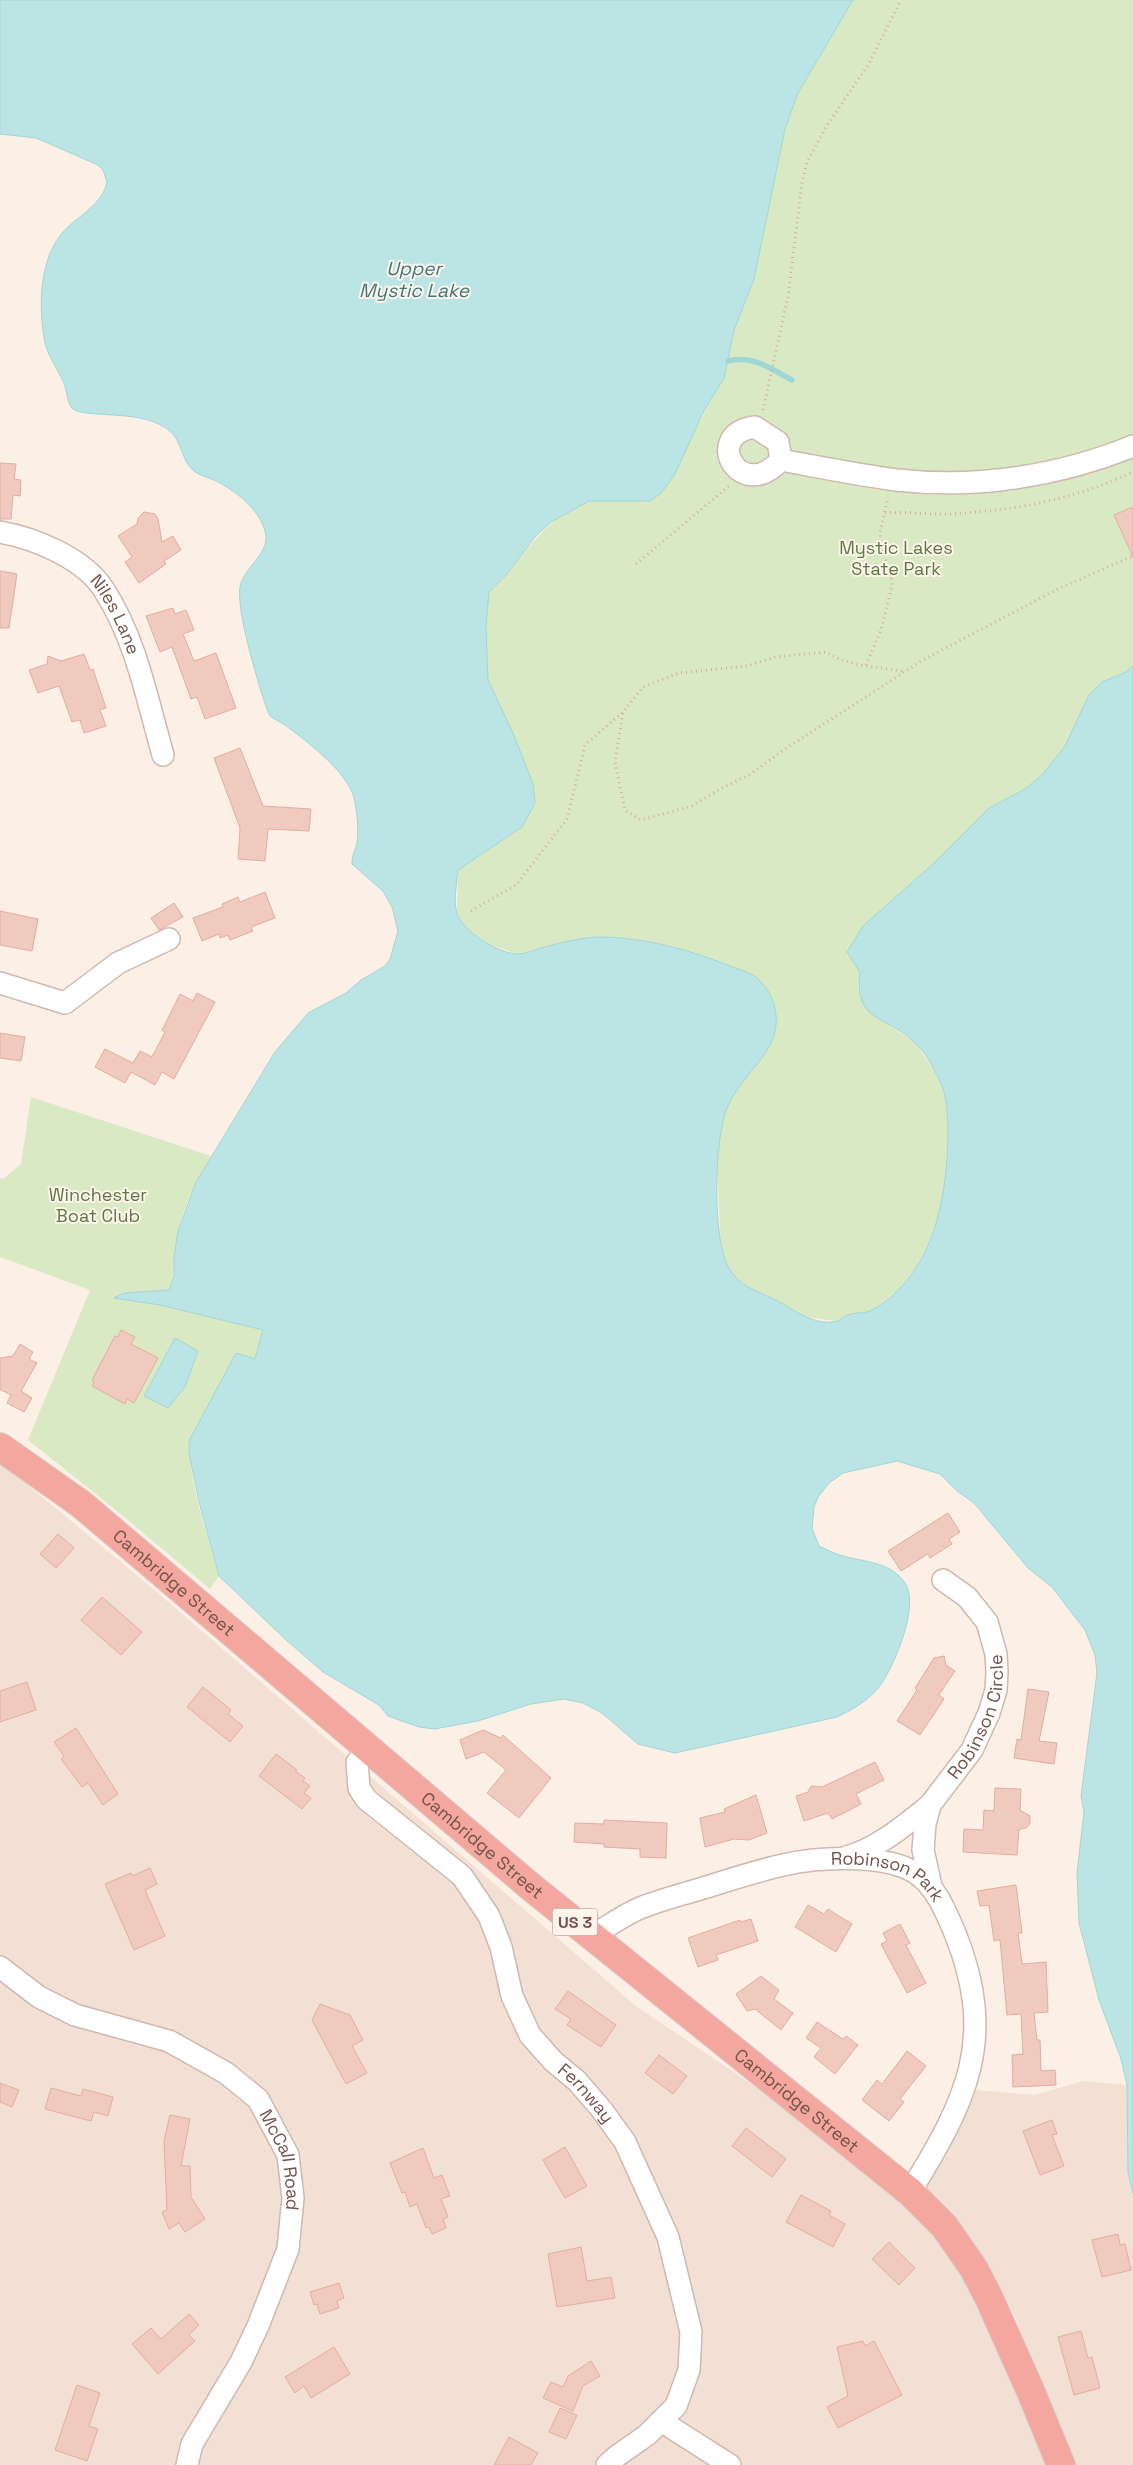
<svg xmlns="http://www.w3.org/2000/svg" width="1133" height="2465" font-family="'Space Grotesk',sans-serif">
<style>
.residential{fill:#f3e0d4}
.green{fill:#d9e9c4}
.water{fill:#bae5e4;stroke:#a1d6d6}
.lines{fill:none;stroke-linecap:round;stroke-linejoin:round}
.stream{stroke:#a1d6d6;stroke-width:5.5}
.building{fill:#f0cabe;stroke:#e3ad9f}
.minor-casing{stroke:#cfb8af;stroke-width:24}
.highway-casing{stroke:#d8cfcd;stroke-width:30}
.path{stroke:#d5ada1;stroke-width:3;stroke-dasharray:1 4;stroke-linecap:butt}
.minor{stroke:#fff;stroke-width:21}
.highway{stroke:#f4a79e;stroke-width:28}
.labels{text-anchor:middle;stroke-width:4;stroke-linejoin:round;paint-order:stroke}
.shield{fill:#fef4ec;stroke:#9d837b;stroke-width:1}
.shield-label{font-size:16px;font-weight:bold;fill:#74534b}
.park-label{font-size:18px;fill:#5c7943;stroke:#fef4ec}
.street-label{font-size:18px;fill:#74534b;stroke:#fef4ec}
.water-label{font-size:19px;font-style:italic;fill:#3f7879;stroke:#fef4ec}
</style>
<rect width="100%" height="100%" fill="#fcefe5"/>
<g class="residential">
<polygon points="0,1462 152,1588 636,2006 821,2131 925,2223 958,2263 1012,2362 1048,2465 0,2465"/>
<polygon points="1083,2081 1127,2085 1128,2173 1133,2193 1133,2465 1075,2465 1035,2372 1015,2317 980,2252 921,2188 976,2090 1035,2095"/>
</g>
<g class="green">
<path d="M853,0H1133V666L1126,672L1102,682L1089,695L1065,746L1042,775L1025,789L989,808L933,864L864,926L858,990L876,1017L915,1042L939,1078L947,1095L949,1111L948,1168L941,1208L927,1246L915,1269L899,1289L870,1312L848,1315L836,1321L799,1316L783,1304L757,1293L734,1276L725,1263L721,1248L717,1167L719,1139L725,1112L734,1091L770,1045L675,947L634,939L599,937L560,943L517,954L488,944L465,927L457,913L458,870L488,848L513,733L488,680L486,626L489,592C537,545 560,483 643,502L689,441L724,378L734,330L754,279L785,129L798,93Z"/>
<path d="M31,1097L211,1156C197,1180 184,1205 178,1232C174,1252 176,1271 169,1290L124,1293L115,1298L160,1305L263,1330L255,1360L236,1353L190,1439C188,1484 207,1532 219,1576L210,1589L117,1511L28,1440L90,1290L0,1257V1178L3,1179L21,1164Z"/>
</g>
<g class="water">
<path d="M0,0H853L798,93L785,129L754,279L734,330L724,378L702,415L674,476L661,493L650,501H589L551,522L535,537L507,574L489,592L486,626L488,680L513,733L533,784L535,803L522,827L458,870C457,883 453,900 457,913C463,932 498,953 517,954C524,954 534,950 541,948C560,943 582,937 602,937C649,938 693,951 735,968C741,970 748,972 753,975C776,991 783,1023 769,1047C756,1069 737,1084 727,1108C714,1139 711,1248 732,1273C746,1291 767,1294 785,1305C799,1314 819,1326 837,1321C841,1320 844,1316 848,1315C856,1312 865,1314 872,1310C935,1274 948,1194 948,1129C947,1108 947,1093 937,1075C931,1064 925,1052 916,1044C889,1015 853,1024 860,972L847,952L863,926L933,864L989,808L1025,789L1042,775L1065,746L1089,695L1102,682L1126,672L1133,666V2193L1128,2173L1127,2085L1121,2059L1099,2000L1079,1923L1077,1873L1084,1812L1081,1796L1097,1673L1095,1655L1085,1630L1052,1587L1028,1568L974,1503L957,1491L940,1474L897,1461L843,1473L829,1483L818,1497L814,1507L812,1528L819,1546C828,1550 837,1555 847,1557C867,1562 892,1563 905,1583C920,1605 895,1663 882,1683C871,1699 854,1709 837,1717L675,1753L638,1744L602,1713L583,1703L564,1699L531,1704L478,1721L434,1729L419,1727L388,1716L379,1705L323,1672L285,1639L219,1576L199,1502L189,1453L190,1439L236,1353L255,1359L263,1330L160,1305L114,1298L124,1293L169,1290L174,1276V1257L178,1231L196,1182L275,1052L308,1013L346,993L361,980L385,966L390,959L398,931L392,907L383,891L352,864C352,855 355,851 357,843C359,830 357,811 354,798C348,773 309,743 289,728C283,723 275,720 270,716C268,714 257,679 256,674C250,653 237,607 240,587C244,565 274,553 264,528C257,507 233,489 214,480C207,477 199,475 194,471C182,462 182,443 172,433C145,406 82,421 71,407C67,401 67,389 63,381C56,366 46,354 44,337C38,300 40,251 70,225C84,213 103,202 107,182L103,170L98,165L36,138L0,134Z"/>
<polygon points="175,1338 198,1351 185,1387 168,1408 144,1396"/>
</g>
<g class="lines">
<path class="stream" d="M728,361C755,355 770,369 792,380"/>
</g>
<g class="building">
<polygon points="0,463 16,464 14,479 21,480 20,496 13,495 11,519 0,519"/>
<polygon points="1133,507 1133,557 1114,515"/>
<polygon points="144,512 155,514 158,519 162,542 173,536 181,550 164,561 166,564 139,583 125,562 132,557 118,536 137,524 138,518"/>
<polygon points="0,571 17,574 9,628 0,628"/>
<polygon points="173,608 175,614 186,610 194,630 183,634 194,661 216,653 236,708 205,719 197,697 191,699 172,647 160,652 146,616"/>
<polygon points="84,654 90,670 93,669 106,708 100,710 106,726 84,733 80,720 72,722 59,686 38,693 29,670 47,664 48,656 61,661"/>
<polygon points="240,748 263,806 311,809 309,831 268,829 265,861 238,859 240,828 214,758"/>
<polygon points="265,892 275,918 251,927 253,931 230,940 228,935 220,938 219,934 202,941 193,918 223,907 222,904 238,897 240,902"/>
<polygon points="174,903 183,917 159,930 151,918"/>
<polygon points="0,911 38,919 32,951 0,945"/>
<polygon points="197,993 215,1002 174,1079 162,1072 155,1085 131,1072 125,1083 95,1067 105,1049 133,1063 140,1051 152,1057 165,1032 162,1030 180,994 193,1001"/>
<polygon points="0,1033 25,1037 21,1061 0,1058"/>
<polygon points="121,1330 135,1337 131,1344 158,1358 134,1403 127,1399 125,1404 92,1386 94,1382 92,1380 115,1336 118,1337"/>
<polygon points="20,1344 33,1352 29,1359 37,1363 21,1391 32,1398 24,1412 7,1403 11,1395 0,1389 0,1358 13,1356"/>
<polygon points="948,1513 960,1532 949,1539 952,1544 930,1558 928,1554 901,1571 888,1551"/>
<polygon points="58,1534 74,1548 56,1568 40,1554"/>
<polygon points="102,1597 142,1632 121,1655 81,1620"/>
<polygon points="944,1656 946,1665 955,1671 939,1695 944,1699 920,1735 897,1721 917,1690 915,1688 934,1658"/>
<polygon points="27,1682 36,1710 0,1722 0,1691"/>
<polygon points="203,1687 231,1710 228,1714 243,1726 230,1742 187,1707"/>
<polygon points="1028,1689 1049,1692 1039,1741 1057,1743 1054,1764 1014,1758 1017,1739 1021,1740"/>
<polygon points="76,1728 118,1794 103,1805 88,1783 82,1787 61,1759 64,1756 54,1742"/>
<polygon points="483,1730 501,1738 503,1735 551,1778 519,1818 487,1793 506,1770 484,1752 466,1759 460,1740"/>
<polygon points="276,1754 297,1770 295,1771 305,1778 303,1781 310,1786 304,1793 311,1798 302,1809 259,1776"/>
<polygon points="875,1762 884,1780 856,1794 861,1804 832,1819 828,1813 804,1821 796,1796 808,1792 811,1786 822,1787"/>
<polygon points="995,1788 1021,1789 1020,1810 1030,1816 1030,1824 1026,1828 1019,1829 1017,1855 963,1852 964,1829 983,1830 984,1810 994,1811"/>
<polygon points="756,1795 767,1833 749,1840 734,1839 705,1847 700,1818 725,1812 724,1809"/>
<polygon points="604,1820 667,1823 666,1858 640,1857 640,1849 604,1847 604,1844 574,1842 575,1823 604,1824"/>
<polygon points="150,1868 157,1884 145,1890 165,1936 134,1950 105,1884 131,1873 132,1876"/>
<polygon points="1016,1885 1022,1933 1018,1933 1022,1964 1046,1962 1048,2012 1034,2013 1037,2040 1040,2040 1041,2071 1055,2070 1056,2085 1013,2087 1012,2055 1023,2054 1021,2014 1007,2015 1000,1940 994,1941 989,1905 980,1906 977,1891"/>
<polygon points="808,1905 824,1914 828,1909 852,1924 836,1952 795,1927"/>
<polygon points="751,1919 758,1941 716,1955 718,1960 698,1967 688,1938 740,1920 741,1922"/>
<polygon points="900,1924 910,1943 906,1945 926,1983 907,1993 881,1944 887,1941 883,1933"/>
<polygon points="761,1976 779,1990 774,1999 793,2013 781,2030 755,2009 747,2011 736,1994"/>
<polygon points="568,1991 616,2025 601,2047 567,2025 571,2019 555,2009"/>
<polygon points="320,2004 350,2015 363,2040 352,2046 367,2073 346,2084 312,2020"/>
<polygon points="817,2022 843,2039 846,2036 858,2045 835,2074 814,2057 821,2048 806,2038"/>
<polygon points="907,2051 926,2066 900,2099 904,2102 889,2121 862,2100 877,2080 882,2084"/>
<polygon points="659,2055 687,2076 673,2094 645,2073"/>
<polygon points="0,2083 19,2090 12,2107 0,2102"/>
<polygon points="51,2088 81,2096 83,2089 113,2097 108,2116 94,2112 91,2121 45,2109"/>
<polygon points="170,2115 190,2119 181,2166 190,2166 191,2197 205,2219 185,2232 179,2223 169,2229 162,2212 167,2210 164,2141"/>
<polygon points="1052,2120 1057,2134 1052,2135 1064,2166 1040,2175 1023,2131"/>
<polygon points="746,2128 786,2159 772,2177 732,2146"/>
<polygon points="565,2147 587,2186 565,2198 543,2160"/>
<polygon points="423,2148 434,2178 442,2175 450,2196 441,2199 448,2217 443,2219 446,2228 432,2234 429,2227 426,2228 417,2204 410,2207 405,2192 402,2193 390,2163"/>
<polygon points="801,2195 831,2211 829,2215 845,2224 833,2247 786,2222"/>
<polygon points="1118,2234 1120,2245 1125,2244 1131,2270 1102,2277 1092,2240"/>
<polygon points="889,2242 915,2268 899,2285 872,2259"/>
<polygon points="581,2247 587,2281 611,2277 615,2298 557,2307 548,2254"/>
<polygon points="339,2283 344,2298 337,2301 339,2308 320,2314 317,2304 314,2305 310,2292"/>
<polygon points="189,2314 199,2325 189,2335 195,2341 158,2374 132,2344 151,2328 161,2339"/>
<polygon points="1081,2331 1088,2358 1092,2357 1100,2388 1074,2395 1058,2337"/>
<polygon points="863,2341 865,2346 874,2341 902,2395 838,2428 827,2407 848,2396 837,2347"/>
<polygon points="334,2347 350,2374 311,2398 304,2386 295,2393 285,2377"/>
<polygon points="591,2361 600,2376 583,2386 573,2411 543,2398 551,2382 563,2387 568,2376"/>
<polygon points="77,2385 100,2393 89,2426 98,2429 87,2461 55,2450"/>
<polygon points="560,2408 577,2415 566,2439 549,2432"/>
<polygon points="509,2437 538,2453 531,2465 494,2465"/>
</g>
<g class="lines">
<g class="minor-casing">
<g id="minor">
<path d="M755,427L778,442L781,460C740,505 701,434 755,427Z"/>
<path d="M781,460C819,467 858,475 897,480C976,489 1060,476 1133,446"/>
<path id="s1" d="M0,532C35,538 85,559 104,590C136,639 147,699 163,755"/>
<polyline points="0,983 65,1003 118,963 169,939"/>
<path id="s2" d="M368,1750L357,1762L359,1788L366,1799L462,1876L489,1916L501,1947L512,1996L530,2035L553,2061L577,2081L602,2110L625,2142L668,2237L691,2332L689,2370L676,2406L647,2435L617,2456L607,2465"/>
<path d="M846,1857C877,1849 905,1825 930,1805"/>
<path id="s3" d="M931,1886L923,1850L925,1824L930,1805L972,1750L989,1713L996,1690L997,1672L996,1654L987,1622L967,1597L943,1580"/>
<path id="s4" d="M592,1936C607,1927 622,1916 638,1909C659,1900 681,1895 703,1888C729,1880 756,1871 783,1865C817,1857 887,1853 917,1874C936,1887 946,1912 955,1933C998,2040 966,2101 910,2192"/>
<path id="s5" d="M0,1967L39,1997L75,2015L169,2041L226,2073L258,2099L288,2155L293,2198L288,2249L258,2326L241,2362L192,2444L187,2465"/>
<polyline points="661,2421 730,2465"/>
</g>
</g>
<g class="highway-casing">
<g id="highway">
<path id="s6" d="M0,1447L81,1504L531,1887L910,2192L945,2227L974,2269L989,2298L1031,2392L1061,2465"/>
</g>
</g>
<g class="path">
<polyline points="763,410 788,297 802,183 807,162 826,127 868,65 901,0"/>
<path d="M885,513C907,511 928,515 950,514C1017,510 1072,500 1133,472"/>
<polyline points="636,564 729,486"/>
<polyline points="866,665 881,630 892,586 891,573 881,549 880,533 888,497"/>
<polyline points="902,671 859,665 839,659 826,652 775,657 747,666 679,673 643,687 623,712 615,762 625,810 641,820 692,806 720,789 749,775 785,749 923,660 1058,589 1133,556"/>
<polyline points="471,911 516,885 567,819 585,745 623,712"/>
</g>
<use href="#minor" class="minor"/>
<use href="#highway" class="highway"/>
</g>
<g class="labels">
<rect class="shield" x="552.5" y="1908.5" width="45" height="27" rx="4"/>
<g class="shield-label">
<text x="575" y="1928">US 3</text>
</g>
<g class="park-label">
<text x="896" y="554">Mystic Lakes<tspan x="896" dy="21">State Park</tspan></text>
<text x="98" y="1201">Winchester<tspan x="98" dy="21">Boat Club</tspan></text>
</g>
<g class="street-label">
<text dy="6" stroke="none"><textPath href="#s1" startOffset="149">Niles Lane</textPath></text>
<text dy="6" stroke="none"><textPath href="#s6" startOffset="221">Cambridge Street</textPath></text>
<text dy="6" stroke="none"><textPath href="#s3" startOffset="185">Robinson Circle</textPath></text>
<text dy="6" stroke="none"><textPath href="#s6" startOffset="626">Cambridge Street</textPath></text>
<text dy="6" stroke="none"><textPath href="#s4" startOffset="315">Robinson Park</textPath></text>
<text dy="6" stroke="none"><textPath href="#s2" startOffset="434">Fernway</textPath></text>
<text dy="6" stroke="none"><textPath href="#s6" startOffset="1031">Cambridge Street</textPath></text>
<text dy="6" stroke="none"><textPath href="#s5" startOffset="360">McCall Road</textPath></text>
</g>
<g class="water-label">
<text x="414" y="275">Upper<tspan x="414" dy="22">Mystic Lake</tspan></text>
</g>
</g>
</svg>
